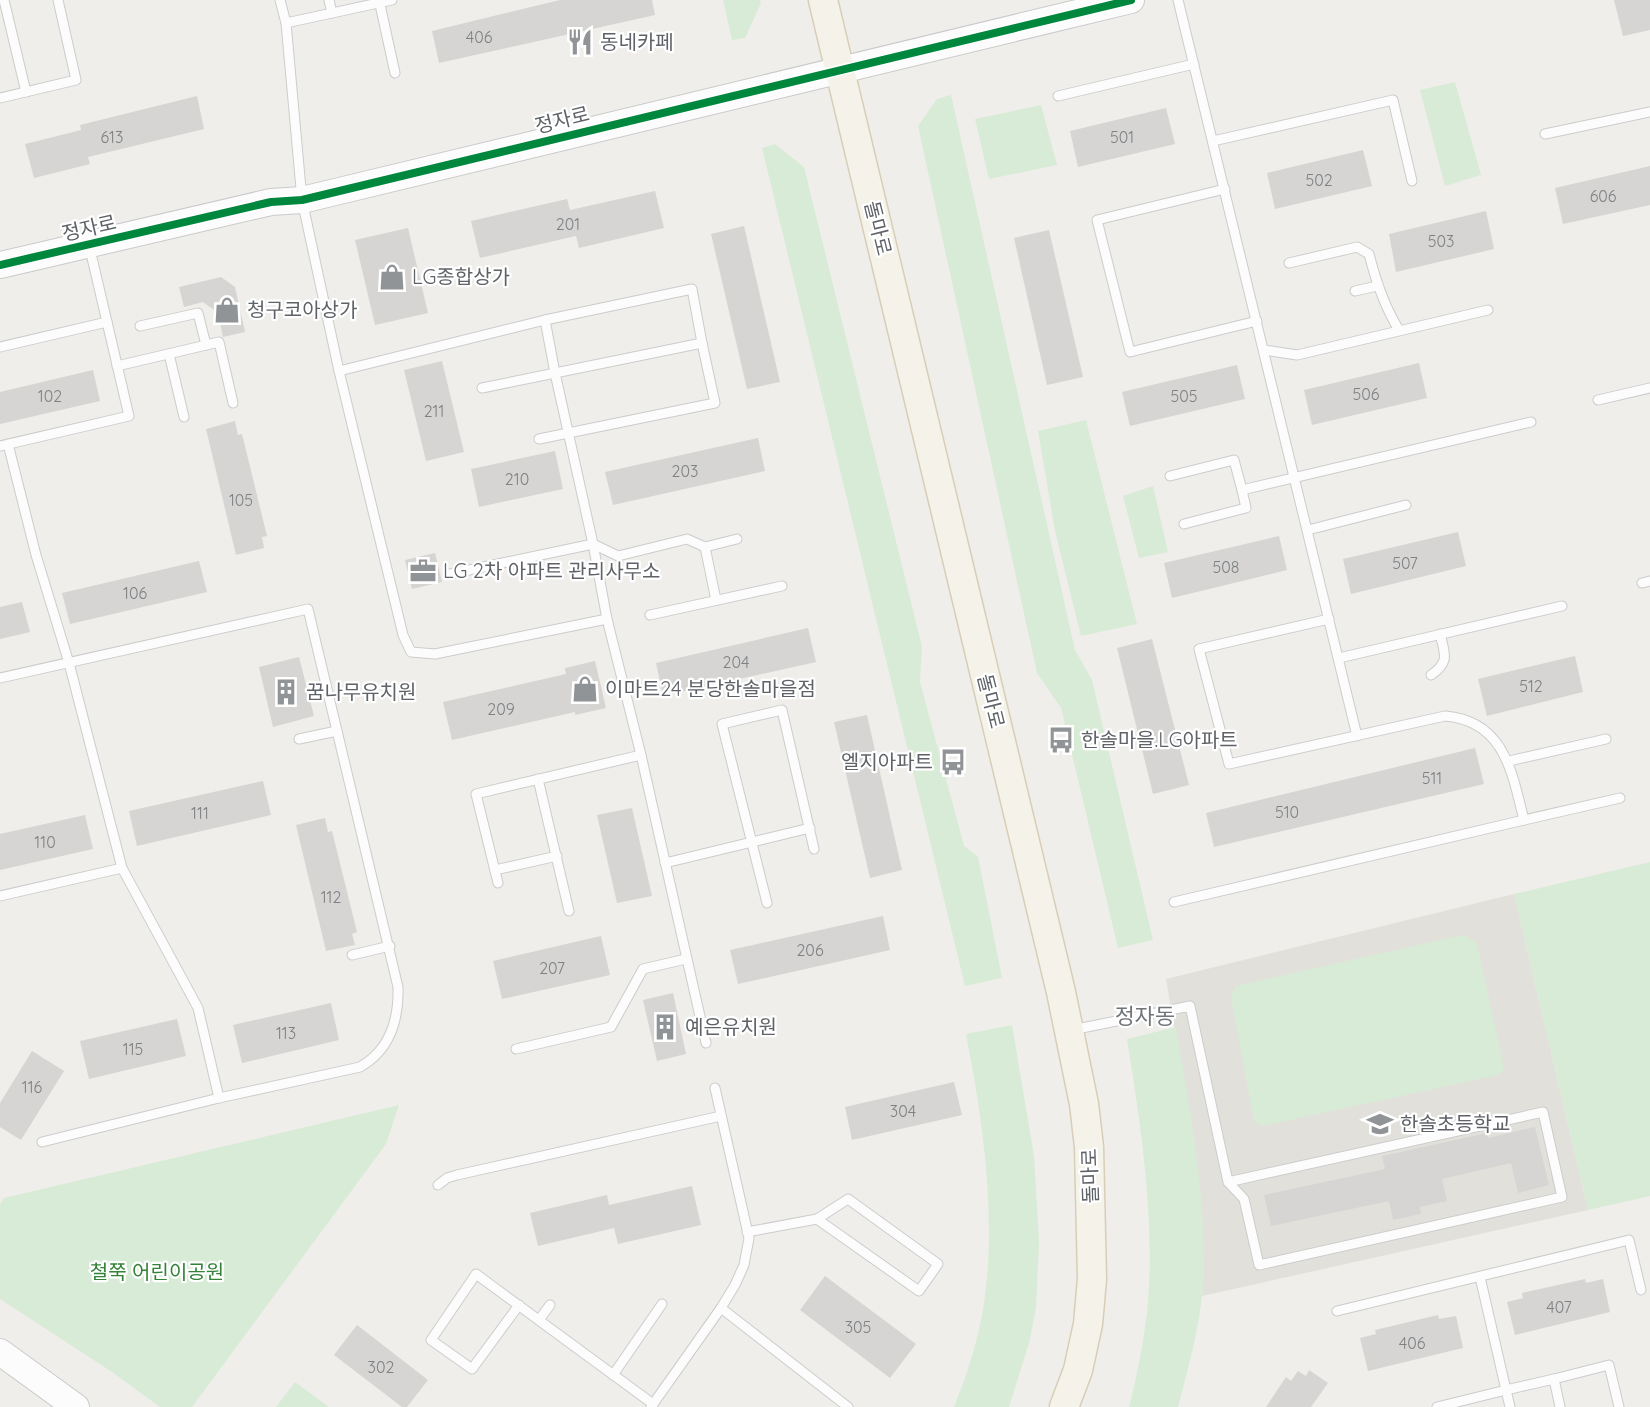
<svg xmlns="http://www.w3.org/2000/svg" width="1650" height="1407" font-family="Quicksand,'Noto Sans KR',sans-serif">
<style>
.education{fill:#e2e0da}
.green{fill:#d8ebd6}
.building{fill:#d6d5d3}
.lines{fill:none;stroke-linecap:round;stroke-linejoin:round}
.lane-casing{stroke:#cbcccc;stroke-width:11}
.secondary-casing{stroke:#cacacb;stroke-width:28}
.primary-casing{stroke:#d7ceb8;stroke-width:31}
.lane{stroke:#fdfcfc;stroke-width:9}
.secondary{stroke:#fdfcfc;stroke-width:26}
.primary{stroke:#f4f2e9;stroke-width:28}
.cycleway-casing{stroke:#fff;stroke-width:11}
.cycleway{stroke:#00873e;stroke-width:8}
.labels{text-anchor:middle;stroke-width:4.5;stroke-linejoin:round;paint-order:stroke}
.number-label{font-size:16px;fill:#7e8184}
.poi-label{font-size:20px;fill:#5f6368;stroke:#fff;text-anchor:start}
.street-label{font-size:20px;fill:#5f6368;stroke:#fff}
.park-label{font-size:20px;fill:#348238;stroke:#fff}
.quarter-label{font-size:22px;fill:#70757a;stroke:#fff}
</style>
<rect width="100%" height="100%" fill="#efeeea"/>
<polygon class="education" points="1514,894 1588,1210 1202,1296 1204,1264 1196,1155 1166,979"/>
<g class="green">
<polygon points="723,0 760,0 761,3 745,38 732,40"/>
<polygon points="1455,82 1481,175 1445,186 1420,90"/>
<polygon points="951,95 1075,650 1092,680 1153,940 1118,948 1061,708 1037,673 918,126 937,99"/>
<polygon points="1041,105 1057,165 989,179 975,119"/>
<polygon points="775,144 804,167 922,647 920,682 964,846 978,857 1002,978 965,986 762,148"/>
<polygon points="1086,420 1137,624 1081,636 1055,531 1038,431"/>
<polygon points="1153,486 1168,552 1139,558 1123,496"/>
<polygon points="1650,862 1650,1196 1588,1210 1514,894"/>
<polygon points="1463,935 1477,943 1504,1069 1498,1075 1262,1126 1254,1121 1231,997 1236,986"/>
<path d="M1012,1025L1034,1156L1039,1242L1036,1308L1029,1343L1009,1407H954C969,1370 982,1328 986,1288C995,1204 982,1117 966,1034Z"/>
<path d="M1176,1027C1189,1104 1204,1184 1204,1263C1204,1311 1190,1361 1178,1407H1129C1137,1376 1143,1345 1147,1313C1156,1225 1141,1126 1127,1039Z"/>
<polygon points="399,1105 386,1144 192,1407 160,1407 112,1372 0,1299 0,1204 4,1198"/>
<polygon points="295,1382 329,1407 276,1407"/>
</g>
<g class="building">
<polygon points="560,0 652,0 655,15 439,63 432,31"/>
<polygon points="1614,0 1650,0 1650,30 1623,36"/>
<polygon points="197,96 204,129 88,157 90,164 34,178 25,144 81,130 80,125"/>
<polygon points="1166,108 1175,144 1078,167 1070,131"/>
<polygon points="1363,150 1372,186 1275,209 1267,173"/>
<polygon points="1650,166 1650,205 1563,224 1555,188"/>
<polygon points="655,191 664,228 579,248 576,236 480,258 471,221 567,199 570,210"/>
<polygon points="1486,211 1494,249 1396,272 1389,234"/>
<polygon points="744,226 780,382 747,389 711,234"/>
<polygon points="408,228 428,313 375,325 355,240"/>
<polygon points="1049,230 1083,377 1047,385 1014,238"/>
<polygon points="221,277 235,287 245,332 223,337 218,313 203,302 184,307 179,287"/>
<polygon points="442,361 464,452 426,461 404,370"/>
<polygon points="1419,363 1427,398 1312,425 1304,390"/>
<polygon points="1237,365 1245,399 1130,426 1122,392"/>
<polygon points="93,370 100,401 0,424 0,392"/>
<polygon points="235,421 238,435 242,434 267,536 262,537 264,548 236,555 206,429"/>
<polygon points="758,438 765,471 613,505 605,472"/>
<polygon points="555,451 563,489 479,507 471,469"/>
<polygon points="1458,532 1466,566 1351,594 1343,559"/>
<polygon points="1279,536 1287,570 1172,598 1164,563"/>
<polygon points="435,553 442,582 412,589 405,560"/>
<polygon points="199,561 207,592 70,624 62,593"/>
<polygon points="22,602 30,632 0,639 0,607"/>
<polygon points="808,628 816,662 663,696 656,663"/>
<polygon points="1152,639 1189,785 1153,794 1117,648"/>
<polygon points="1575,656 1583,692 1487,716 1478,679"/>
<polygon points="299,657 314,716 273,727 259,667"/>
<polygon points="595,661 606,708 575,715 575,712 452,740 443,702 566,674 565,668"/>
<polygon points="867,715 902,870 870,878 834,722"/>
<polygon points="1475,748 1484,784 1214,847 1206,813"/>
<polygon points="263,781 271,815 137,846 129,811"/>
<polygon points="632,808 652,896 617,903 597,815"/>
<polygon points="85,815 93,849 0,870 0,834"/>
<polygon points="325,818 328,832 332,831 357,932 352,934 355,945 326,951 296,825"/>
<polygon points="883,916 890,950 738,984 730,950"/>
<polygon points="601,936 610,975 502,999 493,961"/>
<polygon points="673,993 686,1054 657,1061 643,1000"/>
<polygon points="331,1003 339,1040 242,1063 233,1025"/>
<polygon points="177,1019 186,1056 89,1079 80,1041"/>
<polygon points="32,1051 64,1071 21,1140 0,1127 0,1103"/>
<polygon points="954,1082 962,1115 852,1140 845,1107"/>
<polygon points="1535,1127 1549,1185 1518,1193 1511,1163 1442,1179 1447,1201 1420,1207 1421,1214 1393,1220 1389,1201 1271,1226 1264,1195 1385,1169 1382,1156 1487,1133 1488,1138"/>
<polygon points="692,1186 701,1225 618,1244 614,1228 538,1246 530,1213 607,1195 609,1205"/>
<polygon points="825,1276 916,1344 890,1378 800,1310"/>
<polygon points="1585,1279 1586,1283 1603,1279 1610,1312 1515,1335 1507,1302 1523,1298 1522,1293"/>
<polygon points="1438,1315 1439,1319 1456,1316 1463,1348 1368,1371 1360,1338 1376,1334 1375,1330"/>
<polygon points="357,1325 428,1380 407,1407 402,1407 334,1355"/>
<polygon points="1309,1370 1328,1383 1311,1407 1266,1407 1286,1377 1291,1381 1298,1371 1306,1376"/>
</g>
<g class="lines">
<g class="lane-casing">
<g id="lane">
<polyline points="4,0 26,92"/>
<polyline points="280,0 286,23 302,200 339,371 403,635 411,652 435,654 607,619"/>
<polyline points="329,0 332,13"/>
<polyline points="379,0 395,73"/>
<polyline points="1178,0 1357,736"/>
<polyline points="286,23 392,0"/>
<polyline points="1058,96 1194,64"/>
<polyline points="0,98 76,80 58,0"/>
<polyline points="1545,134 1650,112"/>
<polyline points="1213,141 1393,100 1412,181"/>
<polyline points="1225,189 1097,220 1130,352 1257,321"/>
<path d="M1289,263L1357,247L1369,254C1376,282 1384,306 1399,330"/>
<polyline points="1355,291 1377,286"/>
<polyline points="545,320 555,373 593,544 607,619 641,755 706,1043"/>
<polyline points="140,326 198,313 206,345"/>
<polyline points="0,347 107,322"/>
<polyline points="1264,350 1297,355 1488,310"/>
<polyline points="169,354 184,417"/>
<polyline points="117,366 219,342 233,403"/>
<polyline points="339,371 545,320 692,289 702,343 482,388"/>
<polyline points="1598,400 1650,388"/>
<polyline points="539,439 715,403 702,343"/>
<polyline points="8,444 36,555 69,663 122,868 198,1008 219,1098"/>
<polyline points="0,446 129,416 89,245"/>
<polyline points="1170,476 1234,460 1242,490"/>
<polyline points="1184,524 1246,508 1242,490 1531,422"/>
<polyline points="1308,530 1406,505"/>
<polyline points="705,547 737,539"/>
<polyline points="450,574 593,544 618,556 687,539 705,547 716,600"/>
<polyline points="1642,583 1650,581"/>
<polyline points="650,615 782,586"/>
<polyline points="1339,658 1562,606"/>
<path d="M1431,675C1450,662 1445,654 1440,634"/>
<path d="M0,678L308,609L398,987C399,1021 390,1050 360,1067L219,1098L42,1142"/>
<polyline points="299,739 337,731"/>
<polyline points="1509,761 1606,739"/>
<polyline points="538,779 569,911"/>
<polyline points="1524,820 1620,798"/>
<polyline points="665,863 810,828"/>
<polyline points="495,870 557,856"/>
<polyline points="498,883 476,794 641,755"/>
<polyline points="0,896 122,868"/>
<path d="M1174,902L1524,820C1512,773 1505,721 1445,716L1229,764L1199,649L1329,619"/>
<polyline points="767,903 722,724 782,710 814,849"/>
<polyline points="352,955 390,946"/>
<polyline points="1072,1030 1190,1006 1228,1182 1244,1199 1259,1265 1562,1197 1543,1112 1228,1182"/>
<polyline points="516,1049 611,1027 643,969 686,959"/>
<polyline points="438,1185 447,1178 457,1175 721,1116"/>
<polyline points="747,1232 817,1219 919,1291 938,1264 848,1199 817,1219"/>
<polyline points="1480,1277 1506,1390 1554,1379 1560,1407"/>
<path d="M519,1305L472,1369L431,1340L476,1274C535,1317 594,1361 653,1404"/>
<polyline points="721,1308 848,1407"/>
<polyline points="1337,1311 1629,1240 1641,1290"/>
<polyline points="539,1320 550,1305"/>
<polyline points="613,1375 662,1304"/>
<polyline points="1554,1379 1609,1365 1619,1407"/>
<polyline points="651,1407 721,1308 735,1285 744,1265 749,1238 715,1088"/>
<polyline points="1437,1407 1506,1390 1510,1407"/>
</g>
</g>
<g class="secondary-casing">
<g id="secondary">
<polyline points="0,265 271,202 302,200 1131,0"/>
<polyline points="0,1352 76,1407"/>
</g>
</g>
<g class="primary-casing">
<polyline id="primary" points="823,0 1061,992 1084,1104 1089,1147 1092,1279 1088,1324 1078,1370 1064,1407"/>
</g>
<use href="#lane" class="lane"/>
<use href="#secondary" class="secondary"/>
<use href="#primary" class="primary"/>
<g class="cycleway-casing">
<polyline id="cycleway" points="0,265 271,202 302,200 1131,0"/>
</g>
<use href="#cycleway" class="cycleway"/>
</g>
<defs>
<g id="restaurant-bare" transform="scale(2.07)"><path d="M-5-6h1v4h1v-4h1v4h1v-4h1v5L-1.5 .5V6h-2V.5L-5-1ZM5-6V6H3V1.5H1.5Q1.5-4 5-6Z" fill="#919496" stroke="#fff" stroke-width="2.5" paint-order="stroke"/></g>
<g id="shop-bare" transform="scale(2.07)"><path d="M-5-2.5h2.3a2.7 3.5 0 0 1 5.4 0H5L5.5 6h-11ZM-1.5-2.5h3a1.5 2.3 0 0 0-3 0Z" fill="#919496" stroke="#fff" stroke-width="2.5" paint-order="stroke"/></g>
<g id="office-bare" transform="scale(2.07)"><path d="M-6-3h4V-5.5h4V-3h4V5H-6ZM-1-4.5V-3h2v-1.5ZM-6 0V1H6V0Z" fill="#919496" stroke="#fff" stroke-width="2.5" paint-order="stroke"/></g>
<g id="building-bare" transform="scale(2.07)"><path d="M-4-6H4V6H1V3H-1V6H-4ZM-2.5-4.3h1.7v1.8h-1.7ZM.8-4.3h1.7v1.8H.8ZM-2.5-1h1.7V.8h-1.7ZM.8-1h1.7V.8H.8Z" fill="#919496" stroke="#fff" stroke-width="2.5" paint-order="stroke"/></g>
<g id="bus-bare" transform="scale(2.07)"><path d="M-5-6H5V4H4V6H2V4H-2V6H-4V4H-5ZM-3.5-4V0h7V-4ZM-3.5 1.2v1.5H-2V1.2ZM2 1.2v1.5H3.5V1.2Z" fill="#919496" stroke="#fff" stroke-width="2.5" paint-order="stroke"/></g>
<g id="school-bare" transform="scale(2.07)"><path d="M0-5L7-2L0 1L-7-2ZM-4 1L0 2.5L4 1V4Q0 6-4 4Z" fill="#919496" stroke="#fff" stroke-width="2.5" paint-order="stroke"/></g>
</defs>
<g fill-rule="evenodd">
<use href="#restaurant-bare" x="580" y="42"/>
<use href="#shop-bare" x="392" y="277"/>
<use href="#shop-bare" x="227" y="310"/>
<use href="#office-bare" x="423" y="571"/>
<use href="#shop-bare" x="585" y="689"/>
<use href="#building-bare" x="286" y="692"/>
<use href="#bus-bare" x="1061" y="740"/>
<use href="#bus-bare" x="953" y="762"/>
<use href="#building-bare" x="665" y="1027"/>
<use href="#school-bare" x="1380" y="1124"/>
</g>
<g class="labels">
<g class="number-label">
<text x="479" y="43">406</text>
<text x="112" y="143">613</text>
<text x="1122" y="143">501</text>
<text x="1319" y="186">502</text>
<text x="1603" y="202">606</text>
<text x="568" y="230">201</text>
<text x="1441" y="247">503</text>
<text x="1366" y="400">506</text>
<text x="50" y="402">102</text>
<text x="1184" y="402">505</text>
<text x="434" y="417">211</text>
<text x="685" y="477">203</text>
<text x="517" y="485">210</text>
<text x="241" y="506">105</text>
<text x="1405" y="569">507</text>
<text x="1226" y="573">508</text>
<text x="135" y="599">106</text>
<text x="736" y="668">204</text>
<text x="1531" y="692">512</text>
<text x="501" y="715">209</text>
<text x="1432" y="784">511</text>
<text x="1287" y="818">510</text>
<text x="200" y="819">111</text>
<text x="45" y="848">110</text>
<text x="331" y="903">112</text>
<text x="810" y="956">206</text>
<text x="552" y="974">207</text>
<text x="286" y="1039">113</text>
<text x="133" y="1055">115</text>
<text x="32" y="1093">116</text>
<text x="903" y="1117">304</text>
<text x="1559" y="1313">407</text>
<text x="858" y="1333">305</text>
<text x="1412" y="1349">406</text>
<text x="381" y="1373">302</text>
</g>
<g class="poi-label">
<text x="600" y="49">동네카페</text>
<text x="412" y="284">LG종합상가</text>
<text x="247" y="317">청구코아상가</text>
<text x="443" y="578">LG 2차 아파트 관리사무소</text>
<text x="605" y="696">이마트24 분당한솔마을점</text>
<text x="306" y="699">꿈나무유치원</text>
<text x="1081" y="747">한솔마을.LG아파트</text>
<text x="933" y="769" text-anchor="end">엘지아파트</text>
<text x="685" y="1034">예은유치원</text>
<text x="1400" y="1131">한솔초등학교</text>
</g>
<g class="street-label">
<text transform="translate(562 120) rotate(-14)" y="7">정자로</text>
<text transform="translate(89 228) rotate(-13)" y="7">정자로</text>
<text transform="translate(878 228) rotate(76)" y="7">돌마로</text>
<text transform="translate(991 701) rotate(76)" y="7">돌마로</text>
<text transform="translate(1090 1176) rotate(-92)" y="7">돌마로</text>
</g>
<g class="park-label">
<text x="157" y="1279">철쭉 어린이공원</text>
</g>
<g class="quarter-label">
<text x="1145" y="1024">정자동</text>
</g>
</g>
</svg>
